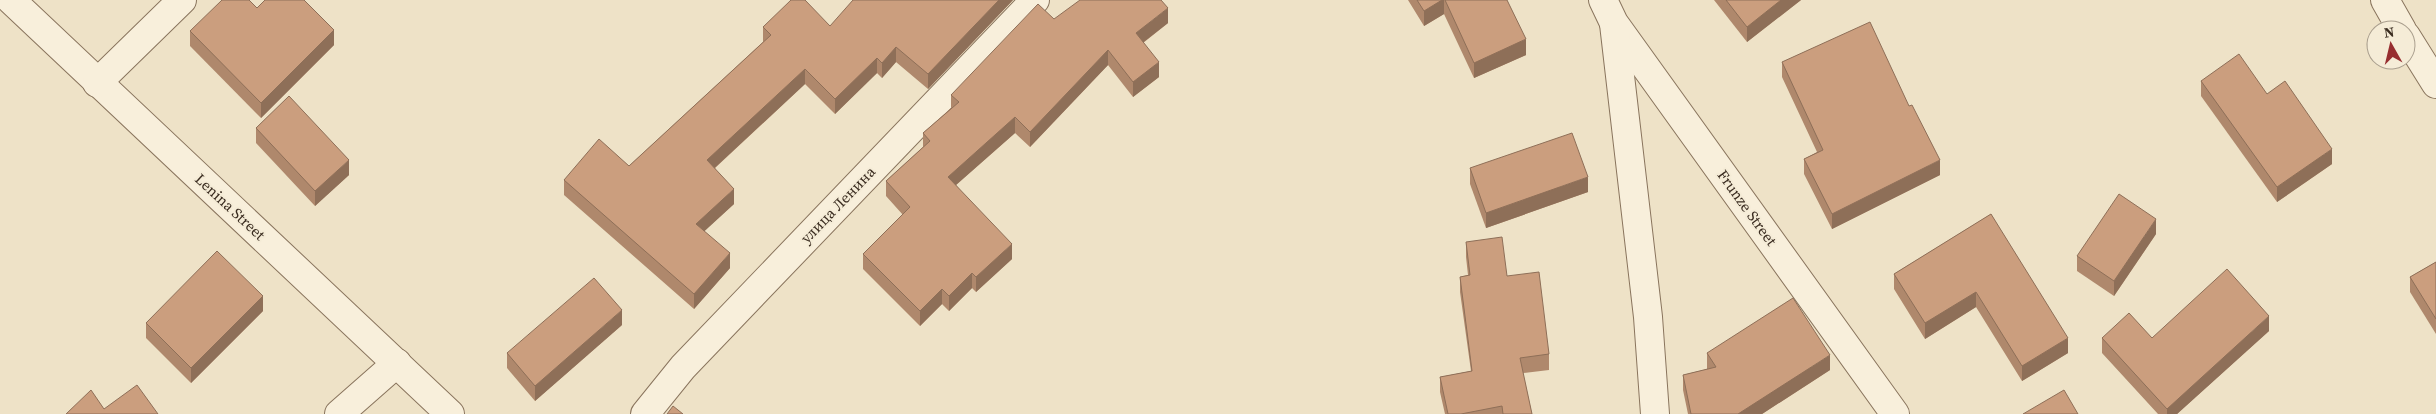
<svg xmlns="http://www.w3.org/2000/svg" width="2436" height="414" font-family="'Source Serif 4',serif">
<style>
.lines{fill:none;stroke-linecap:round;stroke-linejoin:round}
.minor-casing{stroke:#89745d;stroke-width:30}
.minor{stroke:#f8efdb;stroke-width:28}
.wall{fill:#af886c}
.shaded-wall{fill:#8e6f58}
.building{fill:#cb9e7e;stroke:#8e6f58}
.labels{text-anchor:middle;stroke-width:4;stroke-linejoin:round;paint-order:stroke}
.street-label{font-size:15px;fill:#3a2c20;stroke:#f5ecd7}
</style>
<rect width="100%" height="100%" fill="#eee2c7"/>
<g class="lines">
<g class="minor-casing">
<g id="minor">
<polyline points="11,0 450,414"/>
<polyline points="1603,0 1614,23 1895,414"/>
<polyline points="2385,0 2402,30"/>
<polyline points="1614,24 1648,317 1655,414"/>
<polyline points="2406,36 2436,84"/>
<polyline points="97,83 182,0"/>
<polyline points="339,414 397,363"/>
<polyline points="645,414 683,367 1035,0"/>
</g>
</g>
<use href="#minor" class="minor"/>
</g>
<g class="wall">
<polygon points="1013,0 928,89 896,62 882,78 877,73 835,114 805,84 715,168 734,204 704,231 730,268 694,309 564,195 564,180 629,166 763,42 763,27 830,26"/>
<polygon points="1408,0 1507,0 1526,55 1474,78 1444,14 1424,26"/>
<polygon points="1714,0 1801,0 1747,42"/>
<polygon points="257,8 334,45 261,118 190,46 190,31"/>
<polygon points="1054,19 1168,23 1143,43 1159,77 1133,97 1108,65 1030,147 1015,133 956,185 1012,259 976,292 972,288 949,311 942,304 920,326 863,269 863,254 903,215 886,196 886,181 923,147 923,133 951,108 951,95"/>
<polygon points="1782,62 1940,175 1832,229 1804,174 1804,159 1817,152 1782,77"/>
<polygon points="2201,81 2267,94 2332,164 2277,202 2201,96"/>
<polygon points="256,128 349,175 315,206 256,143"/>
<polygon points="1470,168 1588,192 1486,228 1470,184"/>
<polygon points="1991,214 2068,353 2022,381 1976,307 1925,339 1894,289 1894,274"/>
<polygon points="2156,234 2114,296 2077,271 2077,256"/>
<polygon points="1466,242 1507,276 1549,354 1549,370 1523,373 1532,414 1445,414 1440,392 1440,377 1471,371 1460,292 1460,277 1468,275 1466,257"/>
<polygon points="2436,262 2436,334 2410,292 2410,277"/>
<polygon points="263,311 191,383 146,338 146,323"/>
<polygon points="622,325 535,401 507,368 507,353"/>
<polygon points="2269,331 2177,414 2158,414 2102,353 2102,338 2152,338"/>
<polygon points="1707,353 1830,370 1762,414 1688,414 1683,390 1683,375 1707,369"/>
</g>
<g class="shaded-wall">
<polygon points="999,0 1013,0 928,89 928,74"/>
<polygon points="1442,0 1444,0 1444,14 1424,26 1424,11"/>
<polygon points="1781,0 1801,0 1747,42 1747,27"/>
<polygon points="1168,8 1168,23 1136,48 1136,33"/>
<polygon points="334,30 334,45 261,118 261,103"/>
<polygon points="1526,39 1526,55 1474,78 1474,63"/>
<polygon points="896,47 896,62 882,78 882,63"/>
<polygon points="1108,50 1108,65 1030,147 1030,132"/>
<polygon points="877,58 877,73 835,114 835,99"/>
<polygon points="1159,62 1159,77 1133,97 1133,82"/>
<polygon points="805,69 805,84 707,175 707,160"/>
<polygon points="1015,117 1015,133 948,192 948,177"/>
<polygon points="2332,149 2332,164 2277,202 2277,187"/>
<polygon points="349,160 349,175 315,206 315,191"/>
<polygon points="1940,160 1940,175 1832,229 1832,214"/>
<polygon points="1588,177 1588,192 1486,228 1486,213"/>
<polygon points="734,189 734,204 696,239 696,224"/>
<polygon points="2156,219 2156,234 2114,296 2114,281"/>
<polygon points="1012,244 1012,259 976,292 976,277"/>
<polygon points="730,253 730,268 694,309 694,294"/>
<polygon points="972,273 972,288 949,311 949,296"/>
<polygon points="942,289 942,304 920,326 920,311"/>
<polygon points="1976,292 1976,307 1925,339 1925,323"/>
<polygon points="263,296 263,311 191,383 191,368"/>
<polygon points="622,310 622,325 535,401 535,386"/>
<polygon points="2269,316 2269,331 2177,414 2167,414 2167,409"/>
<polygon points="2068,338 2068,353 2022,381 2022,366"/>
<polygon points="1830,355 1830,370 1762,414 1738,414"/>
</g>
<g class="building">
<polygon points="222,0 249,0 257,8 265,0 304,0 334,30 261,103 190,31"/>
<polygon points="791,0 805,0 830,26 853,0 999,0 928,74 896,47 882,63 877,58 835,99 805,69 707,160 734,189 696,224 730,253 694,294 564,180 599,139 629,166 771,35 763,27"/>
<polygon points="1080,0 1161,0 1168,8 1136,33 1159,62 1133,82 1108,50 1030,132 1015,117 948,177 1012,244 976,277 972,273 949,296 942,289 920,311 863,254 910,207 886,181 930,141 923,133 959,102 951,95 1038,4 1054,19"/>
<polygon points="1417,0 1442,0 1424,11"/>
<polygon points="1445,0 1507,0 1526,39 1474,63"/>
<polygon points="1726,0 1781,0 1747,27"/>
<polygon points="1870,22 1909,106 1912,105 1940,160 1832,214 1804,159 1823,150 1782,62"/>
<polygon points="2239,54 2267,94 2285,81 2332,149 2277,187 2201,81"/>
<polygon points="289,96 349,160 315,191 256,128"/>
<polygon points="1572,133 1588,177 1486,213 1470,168"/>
<polygon points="2119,194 2156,219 2114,281 2077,256"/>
<polygon points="1991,214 2068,338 2022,366 1976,292 1925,323 1894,274"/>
<polygon points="1502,237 1507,276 1539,272 1549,354 1520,358 1532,414 1503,414 1502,406 1461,414 1448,414 1440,377 1472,371 1460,277 1470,275 1466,242"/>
<polygon points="217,251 263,296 191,368 146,323"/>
<polygon points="2436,262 2436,319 2410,277"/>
<polygon points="2227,269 2269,316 2167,409 2102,338 2129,313 2152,338"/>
<polygon points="594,278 622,310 535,386 507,353"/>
<polygon points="1793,298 1830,355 1738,414 1691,414 1683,375 1716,367 1707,353"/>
<polygon points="137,385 158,414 66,414 91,390 104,409"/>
<polygon points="2064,390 2078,414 2023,414"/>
<polygon points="673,406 683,414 667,414"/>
</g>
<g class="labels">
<g class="street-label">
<text transform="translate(838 205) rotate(-46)" y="5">улица Ленина</text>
<text transform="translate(230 207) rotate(43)" y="5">Lenina Street</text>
<text transform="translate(1747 208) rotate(54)" y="5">Frunze Street</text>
</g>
</g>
<g transform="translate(2391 45) rotate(352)"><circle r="24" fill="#f5ecd7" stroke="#aa9f8e"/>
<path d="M0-4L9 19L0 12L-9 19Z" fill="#972e30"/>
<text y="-8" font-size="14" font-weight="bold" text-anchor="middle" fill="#3a2c20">N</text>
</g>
</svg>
